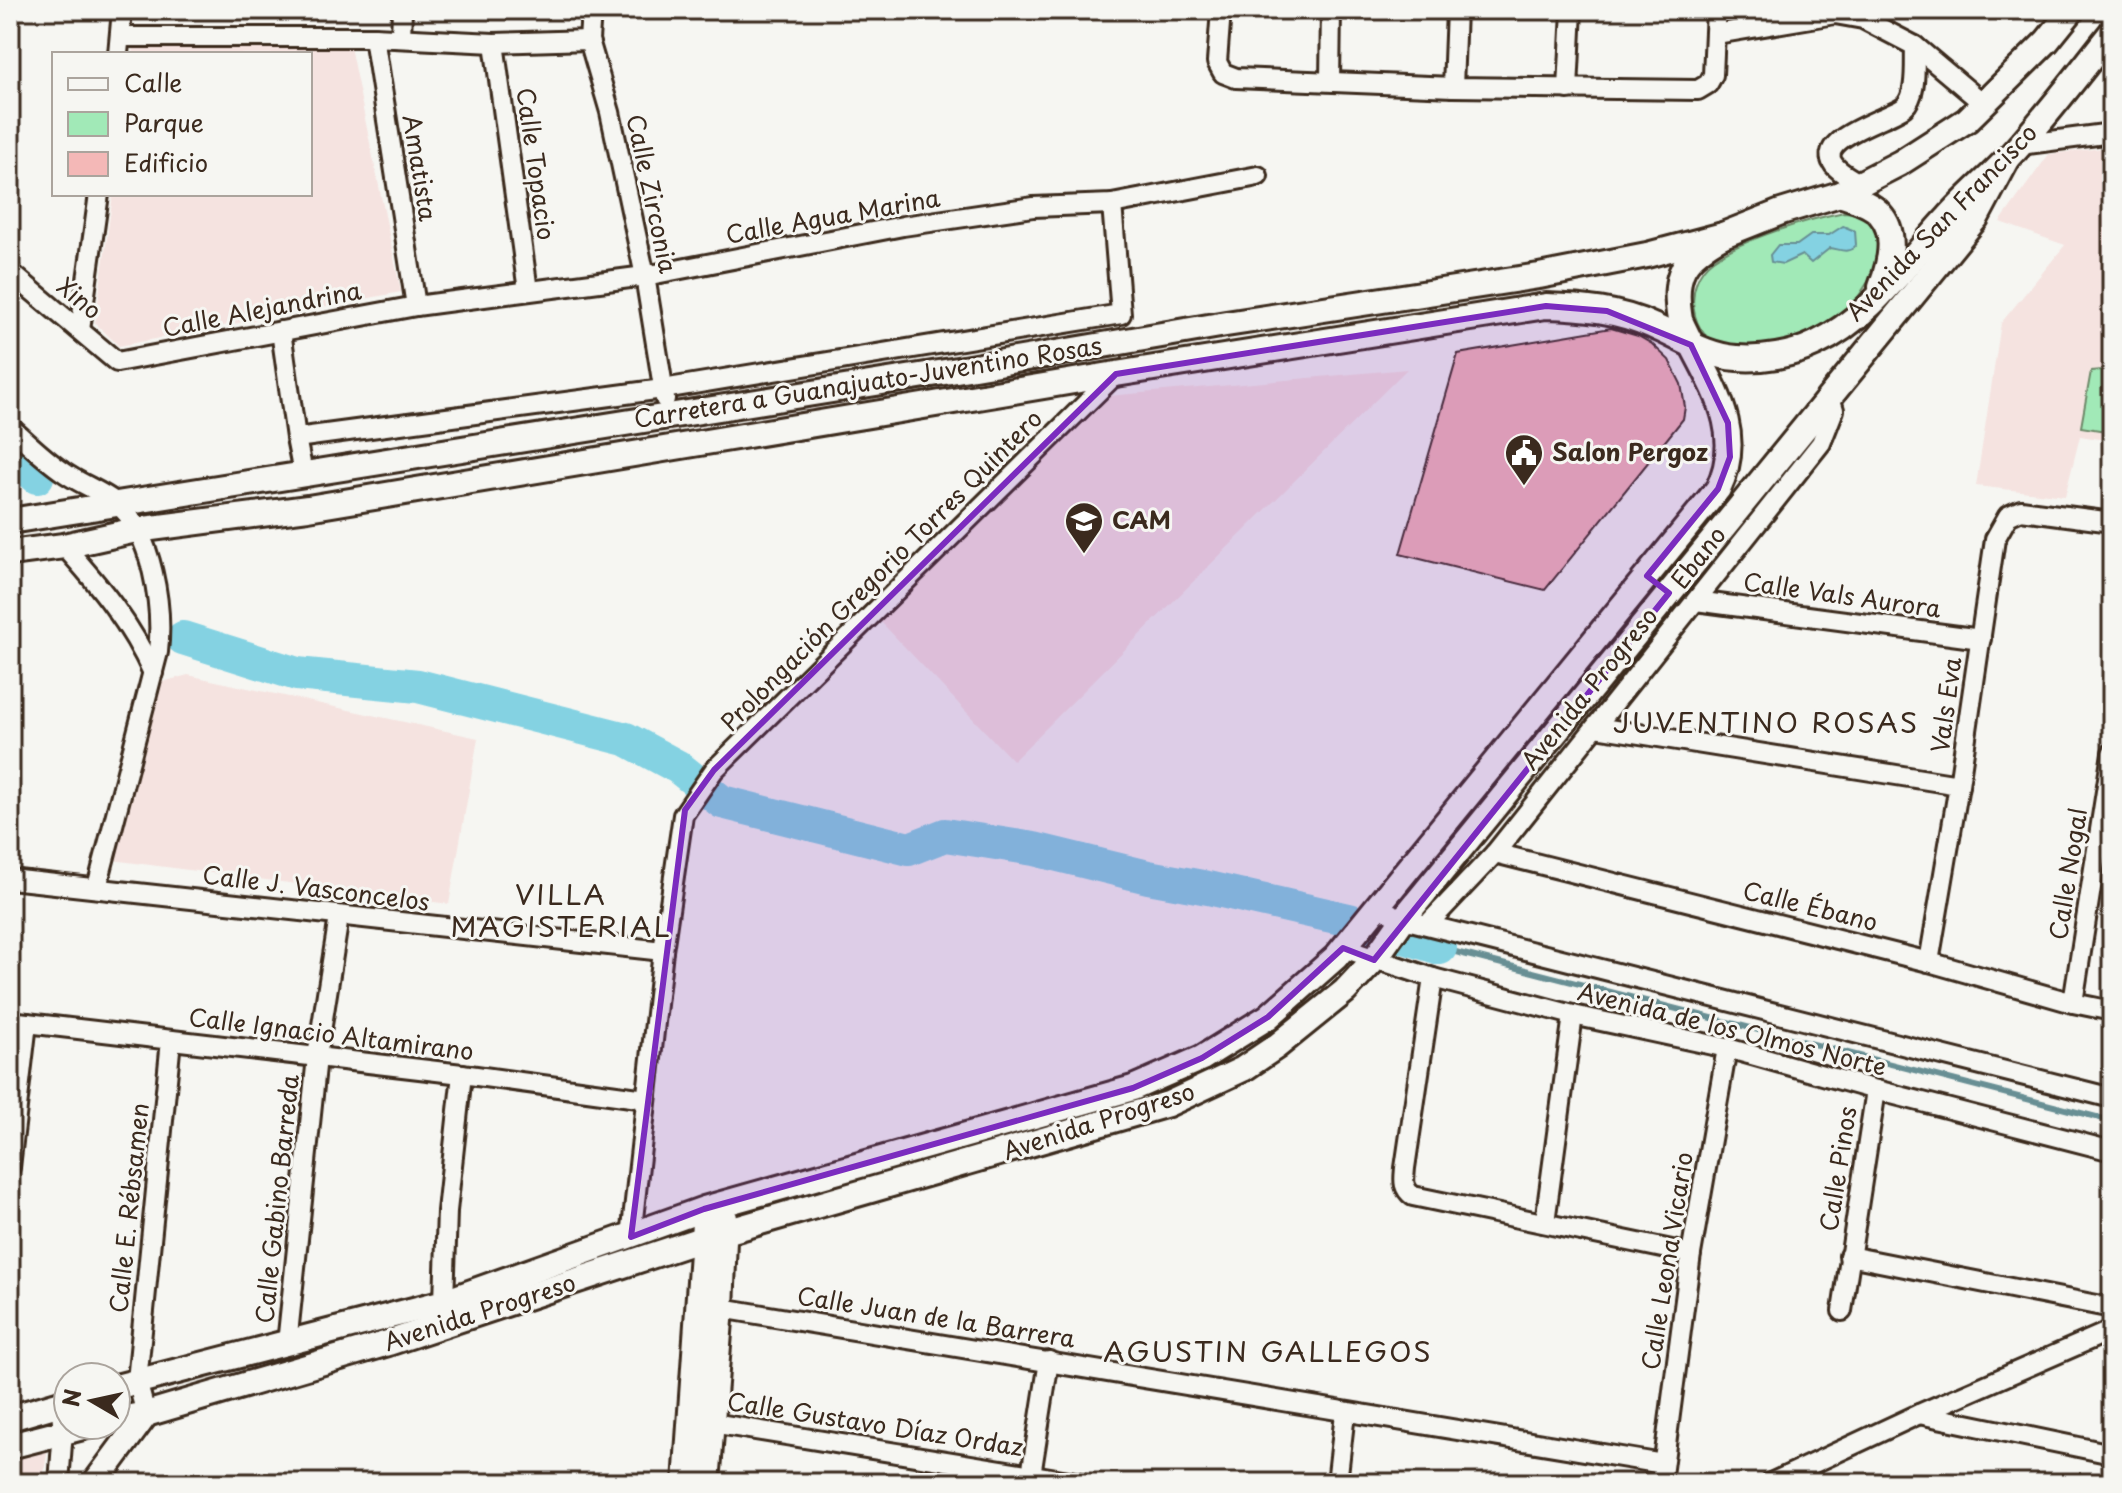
<svg xmlns="http://www.w3.org/2000/svg" width="2122" height="1493" font-family="'Playpen Sans',sans-serif">
<style>
.built{fill:#f5e3e0}
.green{fill:#a1e9b7;stroke:#6e8a6a;stroke-width:2}
.water{fill:#84d2e2;stroke:#678f94;stroke-width:2}
.lines{fill:none;stroke-linecap:round;stroke-linejoin:round}
.stream{stroke:#678f94;stroke-width:6}
.river{stroke:#84d2e2;stroke-width:34}
.building{fill:#f4b8b7;stroke:#3b2a1e;stroke-width:2}
.street-casing{stroke:#3b2a1e;stroke-width:24}
.secondary-casing{stroke:#3b2a1e;stroke-width:30}
.street{stroke:#f6f6f2;stroke-width:18}
.secondary{stroke:#f6f6f2;stroke-width:24}
.marked{fill:#7b2cbf;fill-opacity:0.2;stroke:#7b2cbf;stroke-width:6;stroke-linejoin:round}
.labels{text-anchor:middle;stroke-width:6;stroke-linejoin:round;paint-order:stroke}
.street-label{font-size:24px;fill:#3b2a1e;stroke:#f6f6f2}
.poi-label{font-size:24px;font-weight:bold;fill:#3b2a1e;stroke:#f6f6f2;text-anchor:start}
.quarter-label{font-size:28px;letter-spacing:2px;fill:#3b2a1e;stroke:#f6f6f2}
</style>
<rect width="100%" height="100%" fill="#f6f6f2"/>
<filter id="ink" filterUnits="userSpaceOnUse"><feTurbulence type="fractalNoise" baseFrequency=".0125" numOctaves="2"/><feDisplacementMap in="SourceGraphic" scale="16" xChannelSelector="R" yChannelSelector="G"/><feConvolveMatrix kernelMatrix="1 2 1 2 8 2 1 2 1" color-interpolation-filters="sRGB"/></filter>
<g filter="url(#ink)">
<g class="built">
<polygon points="349,42 401,292 119,346 95,323 113,194 310,194 310,54 133,54 134,45"/>
<polygon points="2112,147 2112,441 2080,436 2065,496 1976,486 2001,323 2065,245 2000,222 2049,154"/>
<polygon points="1407,369 1013,761 881,622 1108,396"/>
<polygon points="188,675 478,738 449,904 112,860 151,685"/>
<polygon points="50,1437 42,1483 10,1483 10,1449"/>
</g>
<g class="green">
<path d="M1844,212C1872,214 1890,240 1878,267C1875,274 1868,281 1864,288C1859,295 1854,306 1846,312C1834,322 1791,347 1776,347C1761,347 1741,351 1727,348C1688,339 1682,282 1713,260C1745,238 1806,220 1844,212Z"/>
<polygon points="2112,369 2112,432 2081,427 2091,371"/>
</g>
<path class="water" d="M1843,226L1855,231L1856,245C1848,255 1840,249 1830,248L1811,263L1802,255L1783,264L1771,262L1770,255L1778,245H1797L1811,235H1829Z"/>
<g class="lines">
<polyline class="stream" points="1440,948 2112,1121"/>
<g class="river">
<polyline points="10,454 37,477"/>
<polyline points="183,638 297,674 418,686 626,739 678,767 722,802 909,849 945,835 1034,849 1148,877 1208,888 1349,920 1440,948"/>
</g>
</g>
<polygon class="building" points="1611,328 1638,336 1652,344 1669,360 1681,384 1685,407 1683,419 1545,590 1400,554 1458,354"/>
<g class="lines">
<g class="street-casing">
<g id="street">
<polyline points="591,10 589,40 610,112 645,276 665,399"/>
<polyline points="1221,10 1217,62 1223,73 1236,78 1453,87 1698,90 1708,84 1713,75 1716,10"/>
<polyline points="1716,34 1835,14 1863,19 1915,46 1984,104"/>
<polyline points="120,37 374,37 494,43 589,40"/>
<polyline points="374,37 416,306"/>
<polyline points="401,38 402,10"/>
<polyline points="494,43 528,291"/>
<polyline points="118,54 122,10"/>
<polyline points="1330,81 1331,10"/>
<polyline points="1453,87 1456,10"/>
<polyline points="1568,89 1572,10"/>
<polyline points="2020,145 2112,133"/>
<path d="M1859,183C1851,178 1840,173 1834,165C1813,138 1891,118 1904,107C1918,95 1914,63 1915,46"/>
<polyline points="10,272 117,362 416,306 645,276 903,226 1033,207 1112,204 1258,176"/>
<polyline points="80,330 99,194"/>
<polyline points="281,331 296,438 303,473"/>
<path d="M10,427C27,442 43,458 62,471C78,483 99,490 115,502C153,532 163,608 158,652L97,887"/>
<polyline points="296,438 663,389 1121,314 1112,204"/>
<path d="M64,546C100,586 131,624 153,673"/>
<polyline points="1696,601 1981,639"/>
<polyline points="1596,727 1959,785"/>
<polyline points="1495,853 1929,962 2073,1003 2112,1011"/>
<polyline points="10,879 663,951"/>
<polyline points="1378,907 1403,919 2112,1098"/>
<polyline points="1428,924 1495,853 1821,443 1834,410 1830,397"/>
<polyline points="1343,948 1433,978 1573,1015 1727,1048 1876,1090 2112,1151"/>
<polyline points="1929,962 1959,785 1995,539 2008,516 2021,510 2112,522"/>
<path d="M1433,978L1405,1168C1404,1180 1402,1188 1413,1196L1691,1254"/>
<polyline points="2073,1003 2112,753"/>
<polyline points="10,1021 462,1074 646,1099"/>
<polyline points="10,1167 27,1023"/>
<polyline points="1545,1222 1573,1015"/>
<polyline points="631,1237 663,951 683,815 714,770 1116,374"/>
<polyline points="1849,1256 2112,1308"/>
<polyline points="444,1302 447,1211 462,1074"/>
<polyline points="721,1308 1663,1464"/>
<polyline points="1842,1311 1876,1090"/>
<polyline points="287,1344 317,1057 339,917"/>
<polyline points="146,1414 137,1381 171,1040"/>
<polyline points="1919,1414 2112,1454"/>
<polyline points="712,1423 1081,1483"/>
<polyline points="1031,1475 1049,1361"/>
<polyline points="59,1483 63,1430 60,1403"/>
<polyline points="1337,1483 1345,1413"/>
<polyline points="1661,1483 1691,1254 1727,1048"/>
<polyline points="1771,1483 1919,1414 2112,1330"/>
</g>
</g>
<g class="secondary-casing">
<g id="secondary">
<path d="M1840,194C1853,199 1871,203 1880,214C1898,234 1890,264 1881,287"/>
<polyline points="10,521 951,371 1226,324 1539,276 1647,255 1723,235 1781,212 1840,194 1900,163 1967,120 2047,41 2072,10"/>
<path d="M10,553L64,546L136,530L308,508L1116,374L1546,306C1582,307 1619,310 1653,326C1681,338 1706,356 1737,358C1763,360 1792,355 1815,344C1870,319 1907,262 1947,219C1967,196 1991,177 2012,154C2047,116 2079,73 2112,32"/>
<path d="M116,1387L444,1302L704,1209L1133,1088L1202,1058L1268,1017L1336,957L1718,489C1749,426 1705,377 1680,320C1672,273 1683,257 1723,235"/>
<polyline points="10,1418 68,1401"/>
<polyline points="116,1420 146,1414 388,1343 705,1238 1168,1104 1243,1069 1277,1046 1345,991 1374,960 1403,919 1976,218 2008,158"/>
<polyline points="10,1446 91,1425"/>
<polyline points="95,1483 146,1414"/>
<polyline points="686,1483 704,1223"/>
<polyline points="707,1483 721,1308 725,1218"/>
</g>
</g>
<use href="#street" class="street"/>
<use href="#secondary" class="secondary"/>
</g>
</g>
<path class="marked" d="M1546,306L1607,311L1691,345L1728,423L1730,457L1718,489L1647,576L1669,593L1374,960L1343,948L1268,1017L1202,1058L1133,1088L704,1209L631,1237L685,810L714,770L1116,374Z"/>
<defs>
<g id="civic-pin" transform="scale(2)"><path d="M0 17L-7.5 6A9.5 9.5 0 1 1 7.5 6Z" fill="#3b2a1e" stroke="#f6f6f2"/><path d="M-.6-6.5H3V-4.5H.6V-3L4-1V1h2V6H-6V1h2V-1L-.6-3ZM-1.2 2.5V6h2.4V2.5Z" fill="#fff"/></g>
<g id="school-pin" transform="scale(2)"><path d="M0 17L-7.5 6A9.5 9.5 0 1 1 7.5 6Z" fill="#3b2a1e" stroke="#f6f6f2"/><path d="M0-5L7-2L0 1L-7-2ZM-4 1L0 2.5L4 1V4Q0 6-4 4Z" fill="#fff"/></g>
</defs>
<g fill-rule="evenodd">
<use href="#civic-pin" x="1524" y="453"/>
<use href="#school-pin" x="1084" y="521"/>
</g>
<g class="labels">
<g class="street-label">
<text transform="translate(535 164) rotate(82)" y="8">Calle Topacio</text>
<text transform="translate(419 168) rotate(81)" y="8">Amatista</text>
<text transform="translate(651 194) rotate(78)" y="8">Calle Zirconia</text>
<text transform="translate(833 217) rotate(-10)" y="8">Calle Agua Marina</text>
<text transform="translate(1942 223) rotate(-46)" y="8">Avenida San Francisco</text>
<text transform="translate(79 299) rotate(40)" y="8">Xino</text>
<text transform="translate(262 310) rotate(-11)" y="8">Calle Alejandrina</text>
<text transform="translate(868 383) rotate(-9)" y="8">Carretera a Guanajuato-Juventino Rosas</text>
<text transform="translate(1699 558) rotate(-52)" y="8">Ebano</text>
<text transform="translate(882 571) rotate(-45)" y="8">Prolongación Gregorio Torres Quintero</text>
<text transform="translate(1842 596) rotate(8)" y="8">Calle Vals Aurora</text>
<text transform="translate(1590 689) rotate(-51)" y="8">Avenida Progreso</text>
<text transform="translate(1947 705) rotate(-82)" y="8">Vals Eva</text>
<text transform="translate(2069 874) rotate(-81)" y="8">Calle Nogal</text>
<text transform="translate(316 889) rotate(7)" y="8">Calle J. Vasconcelos</text>
<text transform="translate(1810 907) rotate(14)" y="8">Calle Ébano</text>
<text transform="translate(1732 1030) rotate(14)" y="8">Avenida de los Olmos Norte</text>
<text transform="translate(331 1035) rotate(7)" y="8">Calle Ignacio Altamirano</text>
<text transform="translate(1099 1122) rotate(-18)" y="8">Avenida Progreso</text>
<text transform="translate(1839 1169) rotate(-81)" y="8">Calle Pinos</text>
<text transform="translate(278 1199) rotate(-84)" y="8">Calle Gabino Barreda</text>
<text transform="translate(130 1208) rotate(-84)" y="8">Calle E. Rébsamen</text>
<text transform="translate(1668 1261) rotate(-81)" y="8">Calle Leona Vicario</text>
<text transform="translate(480 1313) rotate(-18)" y="8">Avenida Progreso</text>
<text transform="translate(936 1318) rotate(9)" y="8">Calle Juan de la Barrera</text>
<text transform="translate(875 1425) rotate(9)" y="8">Calle Gustavo Díaz Ordaz</text>
</g>
<g class="poi-label">
<text x="1552" y="461">Salon Pergoz</text>
<text x="1112" y="529">CAM</text>
</g>
<g class="quarter-label">
<text x="1766" y="733">JUVENTINO ROSAS</text>
<text x="561" y="905">VILLA<tspan x="561" dy="32">MAGISTERIAL</tspan></text>
<text x="1268" y="1362">AGUSTIN GALLEGOS</text>
</g>
</g>
<rect width="2122" height="1493" fill="none" stroke="#f6f6f2" stroke-width="40"/>
<rect x="20" y="20" width="2082" height="1453" fill="none" stroke="#3b2a1e" stroke-width="3" filter="url(#ink)"/>
<rect x="52" y="52" width="260" height="144" fill="#f6f6f2" stroke="#aba49d" stroke-width="2"/>
<rect x="68" y="78" width="40" height="12" fill="#f6f6f2" stroke="#aba49d" stroke-width="2"/>
<text x="124" y="92" font-size="24" fill="#3b2a1e">Calle</text>
<rect x="68" y="112" width="40" height="24" fill="#a1e9b7" stroke="#aba49d" stroke-width="2"/>
<text x="124" y="132" font-size="24" fill="#3b2a1e">Parque</text>
<rect x="68" y="152" width="40" height="24" fill="#f4b8b7" stroke="#aba49d" stroke-width="2"/>
<text x="124" y="172" font-size="24" fill="#3b2a1e">Edificio</text>
<g transform="translate(92 1401) rotate(279)"><circle r="38" fill="#f6f6f2" stroke="#aba49d" stroke-width="2"/>
<path d="M0-6L14 30L0 20L-14 30Z" fill="#3b2a1e"/>
<text y="-12" font-size="22" font-weight="bold" text-anchor="middle" fill="#3b2a1e">N</text>
</g>
</svg>
